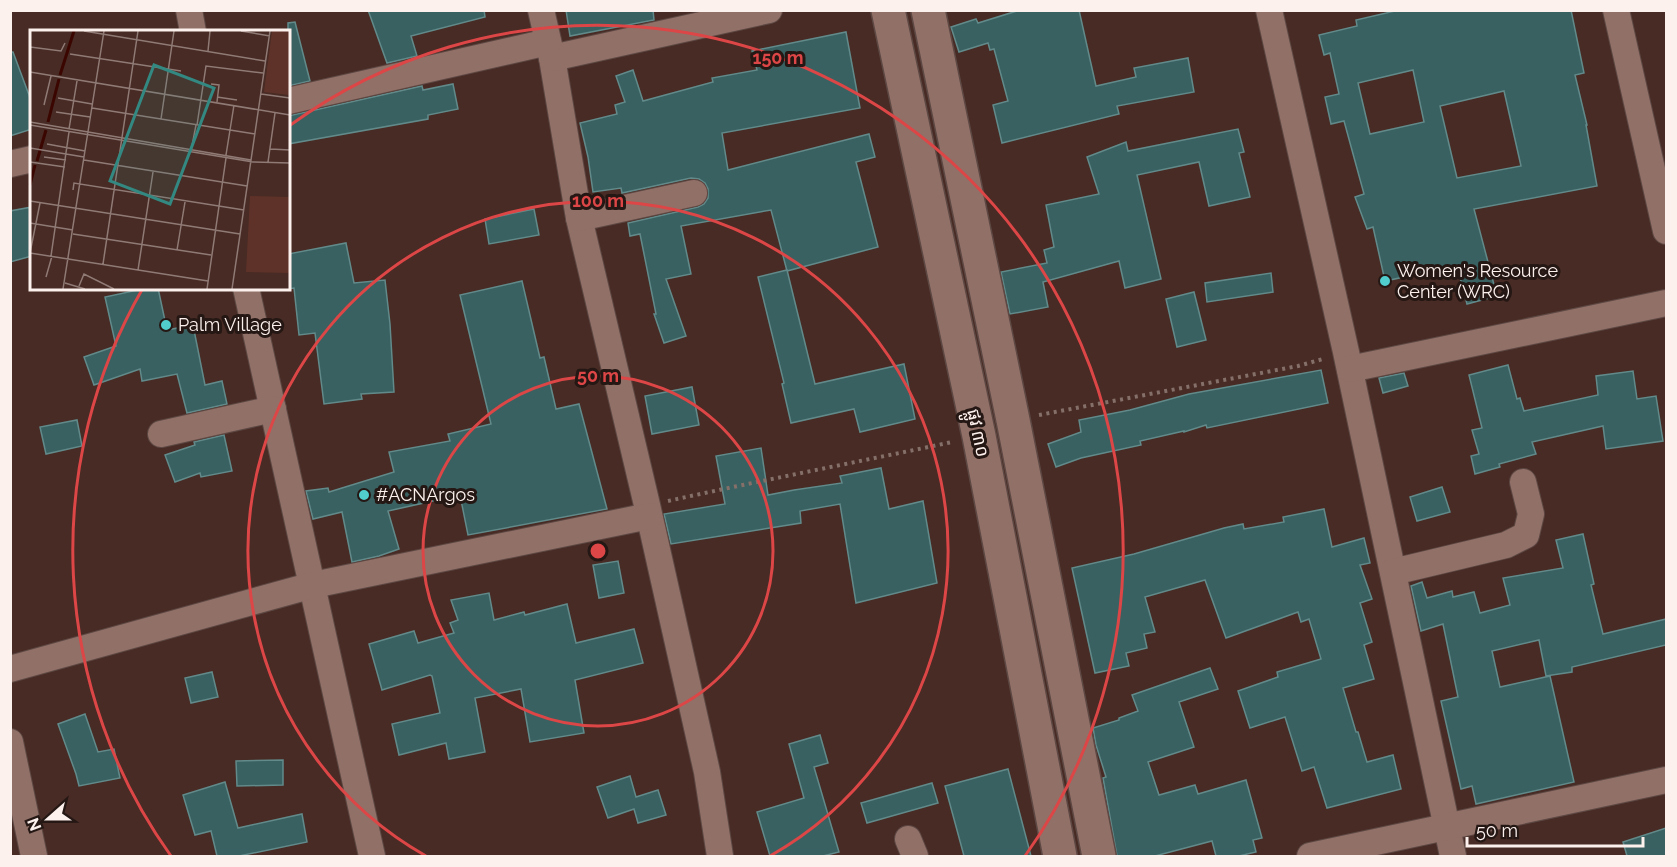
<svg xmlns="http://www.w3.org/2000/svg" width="1677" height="867" font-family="Raleway,'Noto Sans Khmer',sans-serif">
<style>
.building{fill:#3a6161;stroke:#628a8a;stroke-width:1.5;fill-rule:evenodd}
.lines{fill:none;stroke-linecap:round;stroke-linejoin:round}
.street-casing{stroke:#5e4843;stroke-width:28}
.secondary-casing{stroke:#5e4843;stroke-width:36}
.path{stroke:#856f69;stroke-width:4;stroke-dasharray:3 4.5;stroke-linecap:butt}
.street{stroke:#917068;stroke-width:26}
.secondary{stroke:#917068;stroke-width:33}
.ring{fill:none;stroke:#dc4646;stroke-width:3}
.poi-dot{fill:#52cdce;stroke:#241714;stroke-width:2}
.labels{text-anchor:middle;stroke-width:6;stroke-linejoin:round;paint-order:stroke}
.poi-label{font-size:18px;fill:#fdf1ee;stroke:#241714;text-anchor:start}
.street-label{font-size:18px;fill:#fdf1ee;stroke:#241714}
.inset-river{fill:none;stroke:#3b0500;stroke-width:3}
.inset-road{fill:none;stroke:#907a75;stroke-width:1.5}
.view{fill:#338881;fill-opacity:0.15;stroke:#338881;stroke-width:3}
.inset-edge{fill:none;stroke:#fdf1ee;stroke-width:3}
.centre{fill:#dc4646;stroke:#241714;stroke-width:3}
.ring-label{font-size:18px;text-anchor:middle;font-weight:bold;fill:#dc4646;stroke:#241714;stroke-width:6;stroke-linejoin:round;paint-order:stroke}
</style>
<rect width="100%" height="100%" fill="#472b24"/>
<g class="building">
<polygon points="368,10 484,10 485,17 411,36 417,56 387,63"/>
<polygon points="566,10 653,10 654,20 570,36"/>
<polygon points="1020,10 1079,10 1096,86 1136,77 1134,68 1188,58 1194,92 1117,106 1119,114 1002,143 993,105 1008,101 994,49 990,50 988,43 959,52 951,27 976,19 978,23"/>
<path d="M1399,10H1571L1584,73L1575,75L1587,125H1586L1597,186L1474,209L1497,296L1467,304L1457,266L1385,281L1373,227L1367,229L1355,197L1364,194L1344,121L1331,124L1325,97L1339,94L1330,53L1324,55L1319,35L1357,26L1356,20ZM1413,70L1424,122L1370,134L1358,83ZM1504,91L1521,166L1457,178L1440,106Z"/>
<polygon points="295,22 310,81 288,86 288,23"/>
<polygon points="846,32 860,108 722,133 728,170 869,134 875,157 856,162 878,247 787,271 771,210 681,226 691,274 666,279 686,336 664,343 654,314 656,314 640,234 630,236 628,223 698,207 704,204 708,198 708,189 705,183 699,179 691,178 622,193 621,188 593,192 588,157 580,123 617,114 615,105 625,102 616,76 633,70 643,101 713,82 712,78 757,70 752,51"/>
<polygon points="10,52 13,52 32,103 32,129 10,136"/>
<polygon points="453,84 458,109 428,115 428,119 288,144 288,116 422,86 423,90"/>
<polygon points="1238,129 1244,152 1239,153 1250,197 1209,206 1199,162 1137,175 1161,279 1125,288 1119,261 1043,282 1048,307 1010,314 1001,272 1047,263 1044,250 1054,247 1046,205 1099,194 1087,157 1126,142 1128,151"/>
<polygon points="32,207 32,256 10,262 10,211"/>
<polygon points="534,209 539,235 489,244 485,219"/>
<polygon points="346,243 354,283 385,280 390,324 394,392 361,394 362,399 324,404 315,333 299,335 294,288 288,289 288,254"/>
<polygon points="787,270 815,384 904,364 915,419 860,432 854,409 791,423 782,384 784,383 758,277"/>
<polygon points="1271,273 1273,292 1207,302 1205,283"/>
<polygon points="522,281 540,358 544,357 556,409 579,404 607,509 468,535 460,495 388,511 399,549 379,556 352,562 342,512 313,519 306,491 328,488 329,492 394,472 389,452 450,441 448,434 491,424 460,295"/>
<polygon points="147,288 158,288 167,330 193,325 205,385 222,381 227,404 187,413 177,374 142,381 140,369 94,385 84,357 116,346 105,297"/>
<polygon points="1194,292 1206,340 1177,347 1166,299"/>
<polygon points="1508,365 1517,399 1520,398 1524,411 1598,395 1596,376 1633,371 1637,399 1656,396 1663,441 1606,449 1603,426 1532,442 1536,454 1499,464 1500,467 1475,474 1471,456 1479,454 1472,430 1482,428 1469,375"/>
<polygon points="1321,370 1328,403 1207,428 1206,425 1184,432 1184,431 1140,441 1141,445 1081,458 1056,467 1048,444 1081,432 1079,420 1130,410 1189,394"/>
<polygon points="1404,373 1408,386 1383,393 1379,378"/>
<polygon points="692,387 699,425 652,434 645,396"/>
<polygon points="77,420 82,446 46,454 40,427"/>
<polygon points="224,435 232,471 201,477 200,473 175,482 165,455 195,445 194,442"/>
<polygon points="761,448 768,495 794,490 842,483 840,476 881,468 889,509 923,501 937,583 856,603 840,504 800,511 801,523 671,544 664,514 725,504 716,456"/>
<polygon points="1442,487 1450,512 1417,521 1410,497"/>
<polygon points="1324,509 1332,547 1364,538 1370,563 1360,565 1372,599 1360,603 1372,642 1364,645 1374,679 1343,688 1356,732 1358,732 1367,762 1393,755 1401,789 1327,808 1314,767 1302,771 1285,717 1250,728 1238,691 1278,677 1277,672 1321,659 1309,619 1301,622 1298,612 1226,638 1205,580 1145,597 1155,632 1144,634 1147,648 1126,653 1129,666 1095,673 1072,568 1134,554 1224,528 1243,524 1244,529 1284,522 1283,517"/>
<polygon points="1583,534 1594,584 1591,585 1603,634 1666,619 1666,645 1572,667 1572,672 1546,676 1539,640 1492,651 1500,687 1550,676 1574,782 1476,804 1472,786 1461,789 1441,701 1458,697 1443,624 1421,631 1411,586 1422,582 1427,598 1452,591 1453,597 1474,592 1480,613 1510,605 1503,578 1563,568 1556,540"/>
<polygon points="618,561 624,593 599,598 593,565"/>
<polygon points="489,593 494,620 524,612 525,615 567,604 576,643 634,629 643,663 575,680 584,733 530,742 521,689 475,698 485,752 449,759 446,743 399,755 392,724 440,713 432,676 430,675 382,690 369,644 414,631 418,643 454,633 450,623 458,620 451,600"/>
<polygon points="1210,668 1218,689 1179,702 1194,747 1148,762 1159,795 1195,785 1198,794 1246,780 1262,838 1253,840 1256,852 1239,856 1216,856 1212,841 1155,856 1117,856 1103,778 1106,777 1096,745 1093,728 1119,720 1119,718 1138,711 1132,695"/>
<polygon points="212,672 218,697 191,703 185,678"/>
<polygon points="85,714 98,752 114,749 120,778 79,786 76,774 58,724"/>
<polygon points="820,735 828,763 814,767 839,852 823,856 770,856 757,812 804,798 789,744"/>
<polygon points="283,760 283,785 237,786 236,761"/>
<polygon points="1008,769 1031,856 964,856 945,786"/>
<polygon points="630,776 636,797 658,790 666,815 638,823 634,809 608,818 597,787"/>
<polygon points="225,782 238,828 302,814 307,842 239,856 217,856 211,831 195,835 183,795"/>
<polygon points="932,783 938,803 867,823 861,803"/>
<polygon points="1666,828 1666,856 1627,856 1623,842"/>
</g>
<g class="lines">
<g class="street-casing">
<g id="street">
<polyline points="189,10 193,32"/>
<polyline points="541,10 552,58 579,218 647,505 707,772 720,856"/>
<polyline points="1269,10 1346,352 1453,856"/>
<polyline points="1616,10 1666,231"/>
<polyline points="552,58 769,10"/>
<polyline points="288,101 548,42"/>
<polyline points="10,164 32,159"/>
<polyline points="579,218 694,193"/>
<polyline points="246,288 372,856"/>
<polyline points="1350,369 1666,303"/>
<polyline points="161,434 273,409"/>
<polyline points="1393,572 1506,545 1526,535 1531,514 1523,482"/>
<polyline points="10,669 313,585 649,516"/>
<polyline points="10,742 34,856"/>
<polyline points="908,839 915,856"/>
<polyline points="1310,856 1666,780"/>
</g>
</g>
<g class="secondary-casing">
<g id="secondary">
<polyline points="888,10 979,436 1060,856"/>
<polyline points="928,10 1013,420 1099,856"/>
</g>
</g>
<g class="path">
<polyline points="1039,415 1298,366 1323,359"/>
<path d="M668,501C763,480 858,462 952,442"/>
</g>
<use href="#street" class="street"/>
<use href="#secondary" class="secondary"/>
</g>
<g class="ring">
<circle cx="598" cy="551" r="175"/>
<path d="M426 856A350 350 0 1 1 770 856"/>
<path d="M171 856A525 525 0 0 1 143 288M289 126A525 525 0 0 1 1025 856"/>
</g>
<g class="poi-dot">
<circle cx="1385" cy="281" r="6"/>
<circle cx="166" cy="325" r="6"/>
<circle cx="364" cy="495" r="6"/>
</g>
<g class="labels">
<g class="poi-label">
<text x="1397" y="277">Women's Resource<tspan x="1397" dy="21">Center (WRC)</tspan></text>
<text x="178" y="331">Palm Village</text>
<text x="376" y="501">#ACNArgos</text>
</g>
<g class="street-label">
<text transform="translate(978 433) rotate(78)" y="6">ផ្លូវ ៣០</text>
</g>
</g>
<g transform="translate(30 30)">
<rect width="260" height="260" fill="#472b24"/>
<path d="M242,1H259V65L234,62ZM220,166L259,167V243L216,242Z" fill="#5e3228"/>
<path class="inset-river" d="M30,45L44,1M18,92L29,49M7,131L16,100M0,155L5,135"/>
<path class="inset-road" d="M54,1L235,31M211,1L240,6M0,17L31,21L35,13M178,21L180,1M40,24L151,41M0,42L260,85M181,54L189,55L187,72M231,64L260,68M187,67L207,70M28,68L62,74M14,75L21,46M62,78L225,104M26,82L60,87M131,89L144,1M0,92L221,130M0,95L223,132L260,133M167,95L176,36L233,43M39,99L47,51M17,114L55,121M0,118L54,127M240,119L260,120M161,121L166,95M196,125L204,75M14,127L36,130M54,130L217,156M0,132L35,137M238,132L245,83M43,160L44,153L214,180M0,171L210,204M0,193L43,200M43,204L181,225M147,220L155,172M0,223L178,251M0,223L10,173M21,226L39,102M73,234L108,1M108,240L123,142M16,247L22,226M35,253L55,259M49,256L54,244L84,259M33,259L74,1M177,259L196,128M202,259L240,1"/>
<path class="view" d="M124,35L184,58L140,174L80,151Z"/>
<rect width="260" height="260" class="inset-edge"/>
</g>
<circle cx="598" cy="551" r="9" class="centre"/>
<g class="ring-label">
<text x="778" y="64">150 m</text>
<text x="598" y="207">100 m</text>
<text x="598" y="382">50 m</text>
</g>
<rect width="1677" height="867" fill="none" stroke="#fdf1ee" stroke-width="24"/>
<g transform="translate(48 819) rotate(249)" stroke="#241714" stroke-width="4.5" paint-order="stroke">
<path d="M0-4.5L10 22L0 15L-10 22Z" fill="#fdf1ee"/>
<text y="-9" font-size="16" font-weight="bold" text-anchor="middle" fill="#fdf1ee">N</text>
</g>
<path d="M1467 837v9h176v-9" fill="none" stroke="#fdf1ee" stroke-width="3"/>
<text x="1476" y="837" font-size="18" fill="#fdf1ee" stroke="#241714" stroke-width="4.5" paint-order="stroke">50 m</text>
</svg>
